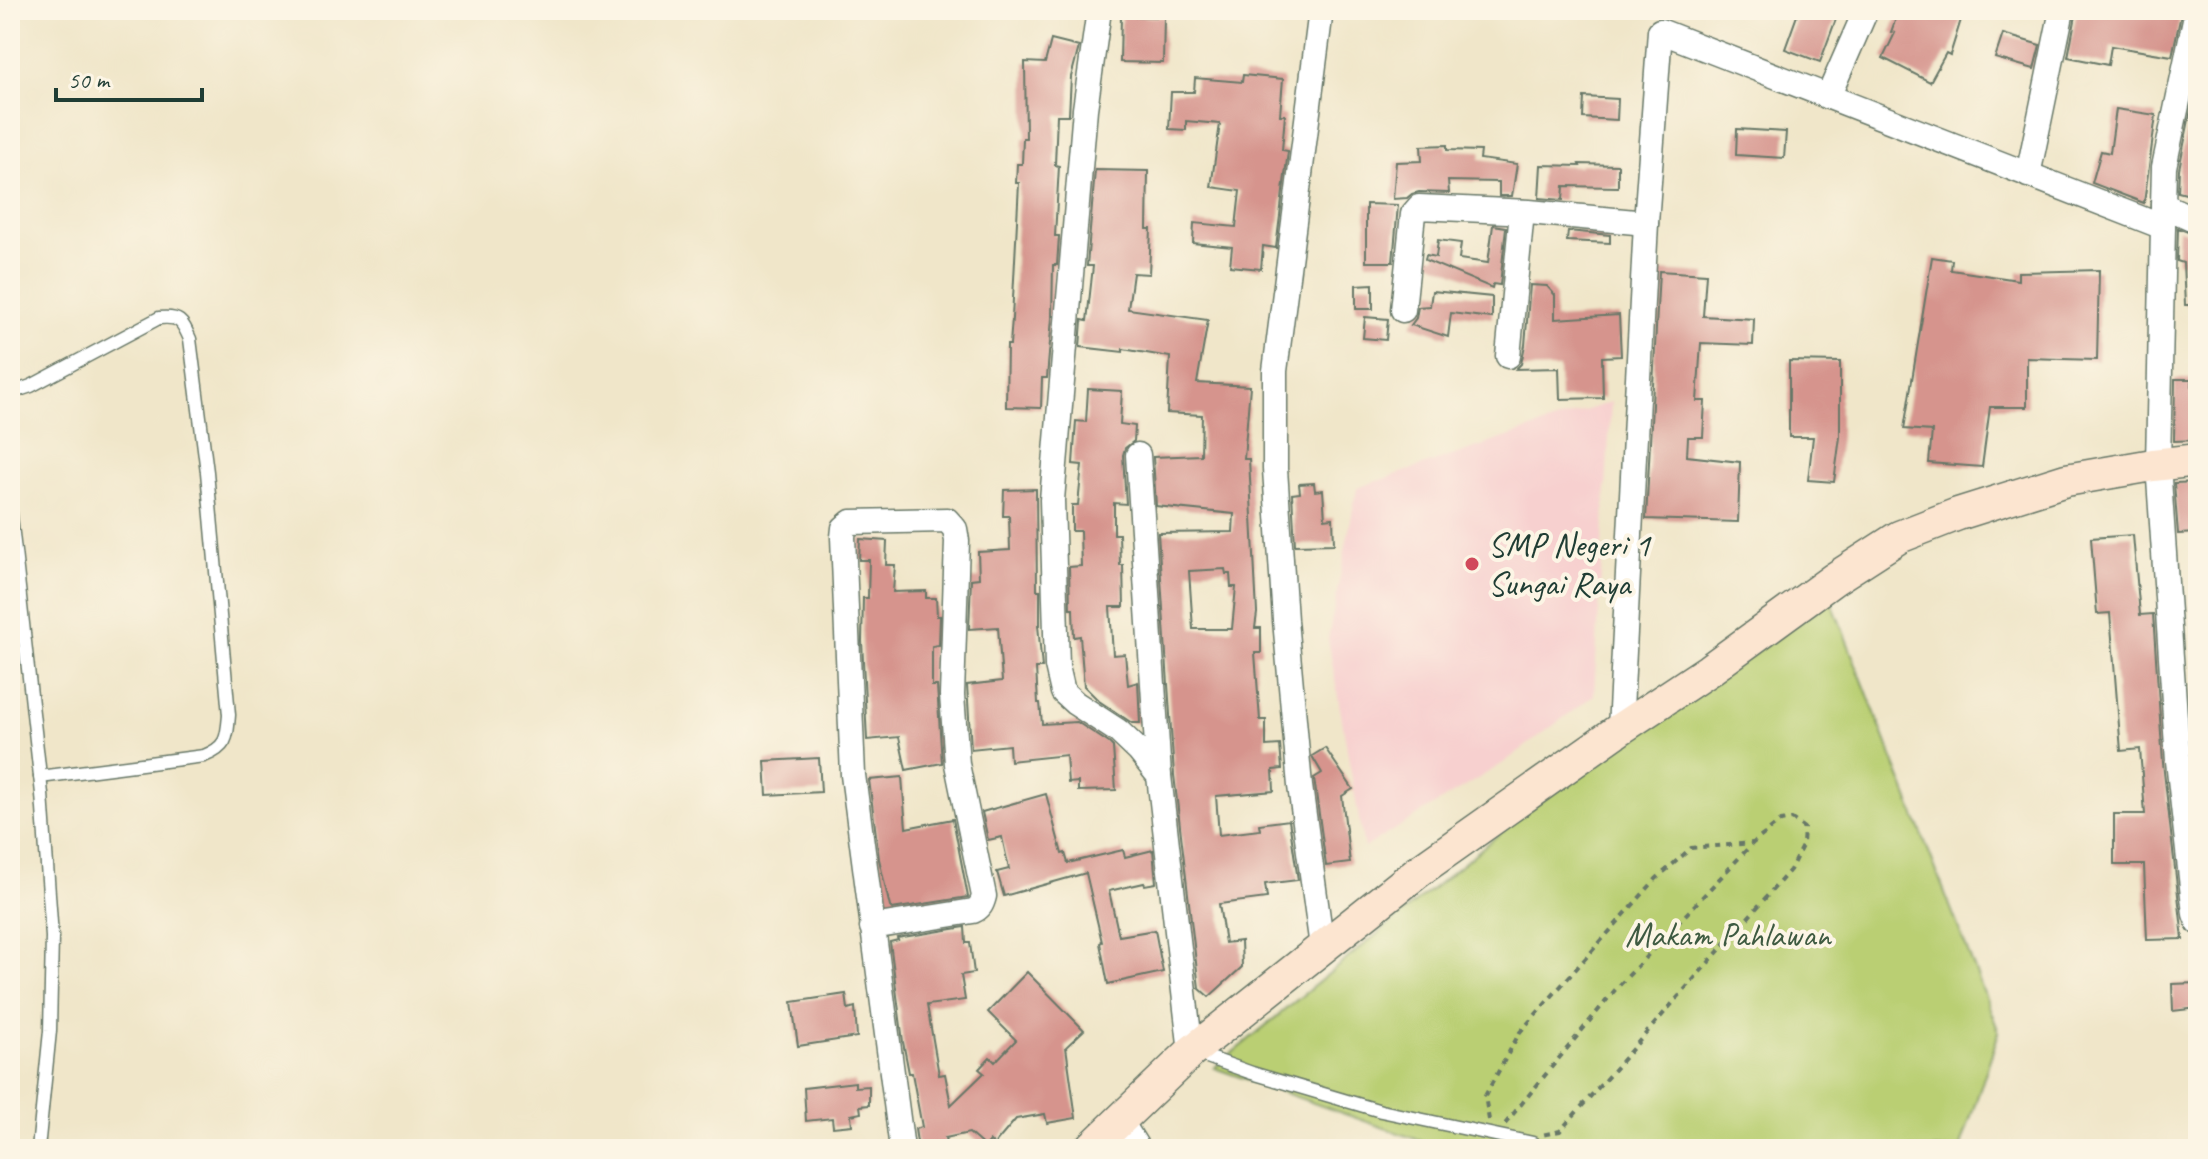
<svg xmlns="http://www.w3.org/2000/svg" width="2208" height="1159" font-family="Caveat,sans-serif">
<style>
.built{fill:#f7d0cf}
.green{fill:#bacf73;stroke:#6c8654;stroke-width:2}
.building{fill:#d6948d;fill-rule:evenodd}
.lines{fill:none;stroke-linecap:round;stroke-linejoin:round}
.lane-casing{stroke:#687868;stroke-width:15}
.street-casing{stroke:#687868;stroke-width:27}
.secondary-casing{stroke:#687868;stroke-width:35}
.path{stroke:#687868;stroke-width:4;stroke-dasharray:6 6;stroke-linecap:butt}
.lane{stroke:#fff;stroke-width:12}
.street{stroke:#fff;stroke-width:24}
.secondary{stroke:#fce5d0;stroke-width:32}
.poi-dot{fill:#d1495b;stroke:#fcf5e5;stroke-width:3}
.labels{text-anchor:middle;stroke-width:8;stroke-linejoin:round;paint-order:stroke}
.poi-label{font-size:34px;fill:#1f3d34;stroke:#fcf5e5;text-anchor:start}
.park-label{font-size:34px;fill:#3e5a41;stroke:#fcf5e5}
</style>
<rect width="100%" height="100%" fill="#fcf5e5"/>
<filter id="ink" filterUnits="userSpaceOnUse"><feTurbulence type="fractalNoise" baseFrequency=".0125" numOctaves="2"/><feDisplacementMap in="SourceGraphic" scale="16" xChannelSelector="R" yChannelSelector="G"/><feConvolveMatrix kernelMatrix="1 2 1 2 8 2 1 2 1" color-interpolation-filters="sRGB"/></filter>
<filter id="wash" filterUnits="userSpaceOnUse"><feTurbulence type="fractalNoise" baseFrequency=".006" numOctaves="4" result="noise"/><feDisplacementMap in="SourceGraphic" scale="32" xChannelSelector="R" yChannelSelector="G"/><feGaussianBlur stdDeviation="1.8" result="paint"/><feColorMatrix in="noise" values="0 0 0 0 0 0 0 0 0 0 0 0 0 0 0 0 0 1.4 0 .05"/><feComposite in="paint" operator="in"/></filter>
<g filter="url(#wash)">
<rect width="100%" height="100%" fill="#f0e6c9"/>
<polygon class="built" points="1611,402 1594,695 1502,764 1364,848 1328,639 1357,488"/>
<polygon class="green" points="1831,600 1999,1032 1960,1149 1444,1149 1214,1068 1532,807"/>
<g id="blocks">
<g class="building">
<polygon points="1799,10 1811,10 1836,19 1820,62 1785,49"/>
<polygon points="1899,10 1964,10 1950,55 1946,53 1930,82 1883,58 1895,33 1891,32"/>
<polygon points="2077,10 2182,10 2172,56 2111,46 2108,65 2068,57"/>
<polygon points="1121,16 1164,17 1163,63 1120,62"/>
<polygon points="2003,34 2040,45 2034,69 1995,58"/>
<polygon points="1051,40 1079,47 1071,77 1069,115 1057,115 1055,165 1059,166 1055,236 1059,236 1057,265 1053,265 1052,318 1047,378 1042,378 1041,408 1006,407 1007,345 1010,345 1012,318 1019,183 1016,183 1017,164 1022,164 1023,138 1026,138 1025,62 1045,63"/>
<polygon points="1243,75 1283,79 1280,115 1285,115 1282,150 1288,151 1276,248 1263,246 1261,269 1230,266 1232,247 1193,243 1194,223 1236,227 1240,191 1211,187 1220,124 1186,121 1186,130 1169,129 1171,92 1194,92 1195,78 1242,82"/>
<polygon points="2195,90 2198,91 2198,204 2188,200 2190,195 2178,192 2179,169"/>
<polygon points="1584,97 1618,99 1617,120 1583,118"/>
<polygon points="2116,109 2156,115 2144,203 2092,183 2101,151 2110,153"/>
<polygon points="1737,129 1786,132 1784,158 1736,155"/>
<polygon points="1447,145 1447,150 1481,151 1480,159 1517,164 1512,196 1499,196 1499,182 1448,181 1449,193 1419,192 1412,194 1407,198 1393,199 1396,162 1422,161 1421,146"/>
<polygon points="1579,164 1618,165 1618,187 1564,186 1563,200 1539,198 1541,165 1580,166"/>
<path d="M1095,170L1148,171L1147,229H1151L1149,274L1133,273L1128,309L1208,320L1197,383L1250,386L1244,459H1249L1257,613L1255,628H1261V653H1255L1260,720H1266V746L1280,745L1282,769L1273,770L1274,791L1216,796L1219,835L1260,830L1259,824L1289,820L1298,880L1265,884L1267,898L1219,904L1225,943L1241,941L1242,967L1209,997L1199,988L1174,775L1158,533L1233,532L1234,514L1156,506L1153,457L1201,455L1202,415L1167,413L1170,357L1123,349V352L1080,347L1082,320L1087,321L1093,266H1087ZM1225,569L1226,574H1230L1231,587H1236L1232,629H1193L1189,571Z"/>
<polygon points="1366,204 1398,205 1393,262 1366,262"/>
<polygon points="1493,225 1506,227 1500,285 1493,284 1492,288 1425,260 1426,255 1436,257 1438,240 1461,243 1459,259 1488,263"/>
<polygon points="2178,228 2198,236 2198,305 2185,305 2183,263 2177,261"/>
<polygon points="1568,231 1610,235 1610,243 1567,241"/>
<polygon points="1932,257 1952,260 1951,270 2018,280 2018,272 2099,270 2097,360 2027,358 2027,407 1990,407 1982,467 1929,463 1932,431 1904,429"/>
<polygon points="1659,271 1706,274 1703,316 1754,319 1753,345 1701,343 1697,401 1705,401 1703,437 1688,437 1687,456 1740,462 1738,522 1646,519"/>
<polygon points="1373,284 1373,309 1356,309 1356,285"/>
<polygon points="1530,285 1547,286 1555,295 1555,319 1619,315 1621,356 1602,357 1603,398 1560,399 1559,368 1516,369 1521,364 1525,345"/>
<polygon points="1432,291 1492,297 1492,318 1451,313 1448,337 1411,325 1416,318 1418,307 1430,306"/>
<polygon points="1365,317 1388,319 1386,340 1363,338"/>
<polygon points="1789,361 1840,362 1840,437 1834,482 1808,480 1813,437 1789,437"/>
<polygon points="2175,379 2192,379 2192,387 2198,386 2198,440 2174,441"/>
<polygon points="1088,389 1122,391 1120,424 1135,426 1134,441 1125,448 1123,455 1126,504 1114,503 1114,534 1119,534 1120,565 1123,565 1124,607 1110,607 1113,655 1125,654 1128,685 1138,682 1140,723 1132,723 1099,701 1084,686 1080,636 1074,637 1073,609 1070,609 1069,567 1081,566 1080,531 1072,531 1072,505 1078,505 1082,465 1073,464 1076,421 1086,422"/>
<polygon points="2198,482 2198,533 2178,534 2174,483"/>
<polygon points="1314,483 1315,491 1323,490 1325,519 1333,518 1334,544 1295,545 1292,494 1300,493 1299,484"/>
<polygon points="1036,489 1037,590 1040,590 1040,625 1038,625 1042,668 1036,668 1038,703 1040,703 1042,724 1077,722 1109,743 1113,747 1116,790 1078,791 1078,782 1068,783 1066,755 1010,761 1009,745 971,749 967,685 1002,681 998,627 969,629 971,579 979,578 978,552 1010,550 1009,516 1003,516 1004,490"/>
<polygon points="2133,535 2140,615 2153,614 2163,763 2183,939 2147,940 2144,865 2114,865 2114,814 2145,814 2140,749 2121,751 2110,613 2097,614 2091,538"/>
<polygon points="860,539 887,541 886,565 895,565 893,592 926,591 926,598 936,598 937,616 940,616 939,645 932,646 932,686 937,686 942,763 906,770 899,737 867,740 862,641 863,598 868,598 869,560 859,560"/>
<polygon points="1325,748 1353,789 1342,796 1350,863 1326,866 1314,778 1322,773 1312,756"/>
<polygon points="819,758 821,792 767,795 765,761"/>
<polygon points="902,777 906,828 953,819 968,897 892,909 890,907 879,859 869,780"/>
<polygon points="1046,794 1062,854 1065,853 1068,863 1123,850 1125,857 1153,850 1156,883 1145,885 1144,883 1109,891 1119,936 1155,930 1163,972 1108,984 1100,943 1102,942 1086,873 1004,896 997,872 1009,869 1002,837 988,840 982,812"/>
<polygon points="965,927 966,943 970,943 974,973 961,975 965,1000 927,1005 939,1075 945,1074 951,1105 984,1073 979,1069 990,1057 995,1062 1016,1040 988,1012 1027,972 1084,1030 1066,1047 1076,1118 1047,1123 1045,1114 1016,1119 994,1145 990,1141 985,1147 969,1133 945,1138 947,1149 918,1149 915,1129 922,1127 912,1073 909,1073 903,1042 890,942 898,940 897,938"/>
<polygon points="2198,983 2198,1008 2173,1011 2172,984"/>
<polygon points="846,994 848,1009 855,1007 857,1037 798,1046 792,1002"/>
<polygon points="855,1082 855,1087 869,1086 869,1105 860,1106 861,1113 851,1115 852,1125 833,1127 832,1118 806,1121 804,1088"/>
</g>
</g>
</g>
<g filter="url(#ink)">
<use href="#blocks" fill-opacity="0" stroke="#687868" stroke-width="2"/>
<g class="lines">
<g class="lane-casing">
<g id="lane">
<path d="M10,393L31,386L159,318C180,316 182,321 190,339L207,472L229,715C227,738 227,747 204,756L40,777"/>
<polyline points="10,507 42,794 52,937 50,1031 38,1149"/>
<polyline points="1196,1053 1252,1073 1381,1111 1533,1143"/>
</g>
</g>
<g class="street-casing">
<g id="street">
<polyline points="1099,10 1085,109 1052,500 1057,666 1063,692 1075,703 1118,731 1139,751 1159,776 1191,1052"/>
<polyline points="1321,10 1275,371 1275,469 1285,620 1300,786 1322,947"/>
<polyline points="1828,97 1866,10"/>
<polyline points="2028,175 2062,10"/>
<polyline points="2163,205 2164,167 2197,10"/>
<polyline points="2163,227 2158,464 2178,761 2195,914 2198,922"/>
<polyline points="1403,310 1413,214 1419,207 1529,212 1646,223"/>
<polyline points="1508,356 1522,212"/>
<polyline points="1138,455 1159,776"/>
<polyline points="1620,729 1646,223 1660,31 2163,227 2163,205 2198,221"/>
<path d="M872,927L973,911C980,908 982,904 984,896L957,764L952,695L957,541L955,529L947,520L851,522L844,528L843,537L853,775L902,1149"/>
<polyline points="1120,1120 1138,1149"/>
</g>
</g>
<g class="secondary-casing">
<polyline id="secondary" points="1090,1149 1191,1052 1420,870 1620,729 1709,670 1834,579 1899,537 1958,514 2066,480 2153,465 2198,460"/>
</g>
<g class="path">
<polyline points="1489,1120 1485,1096 1520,1032 1656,879 1691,848 1753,843"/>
<polyline points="1505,1124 1615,990 1753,843 1781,821 1792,819 1804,828 1803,844 1790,870 1560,1131 1542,1135"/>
</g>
<use href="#lane" class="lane"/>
<use href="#street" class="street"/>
<use href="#secondary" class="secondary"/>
</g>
</g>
<circle class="poi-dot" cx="1472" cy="564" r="8"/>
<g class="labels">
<g class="poi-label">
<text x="1488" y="556">SMP Negeri 1<tspan x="1488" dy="39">Sungai Raya</tspan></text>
</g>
<g class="park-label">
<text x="1728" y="946">Makam Pahlawan</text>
</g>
</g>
<rect width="2208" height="1159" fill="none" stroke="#fcf5e5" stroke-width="40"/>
<path d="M56 88v12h146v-12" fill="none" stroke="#1f3d34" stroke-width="4"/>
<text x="68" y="88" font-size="24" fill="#1f3d34" stroke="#fcf5e5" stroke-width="6" paint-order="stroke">50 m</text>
</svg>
